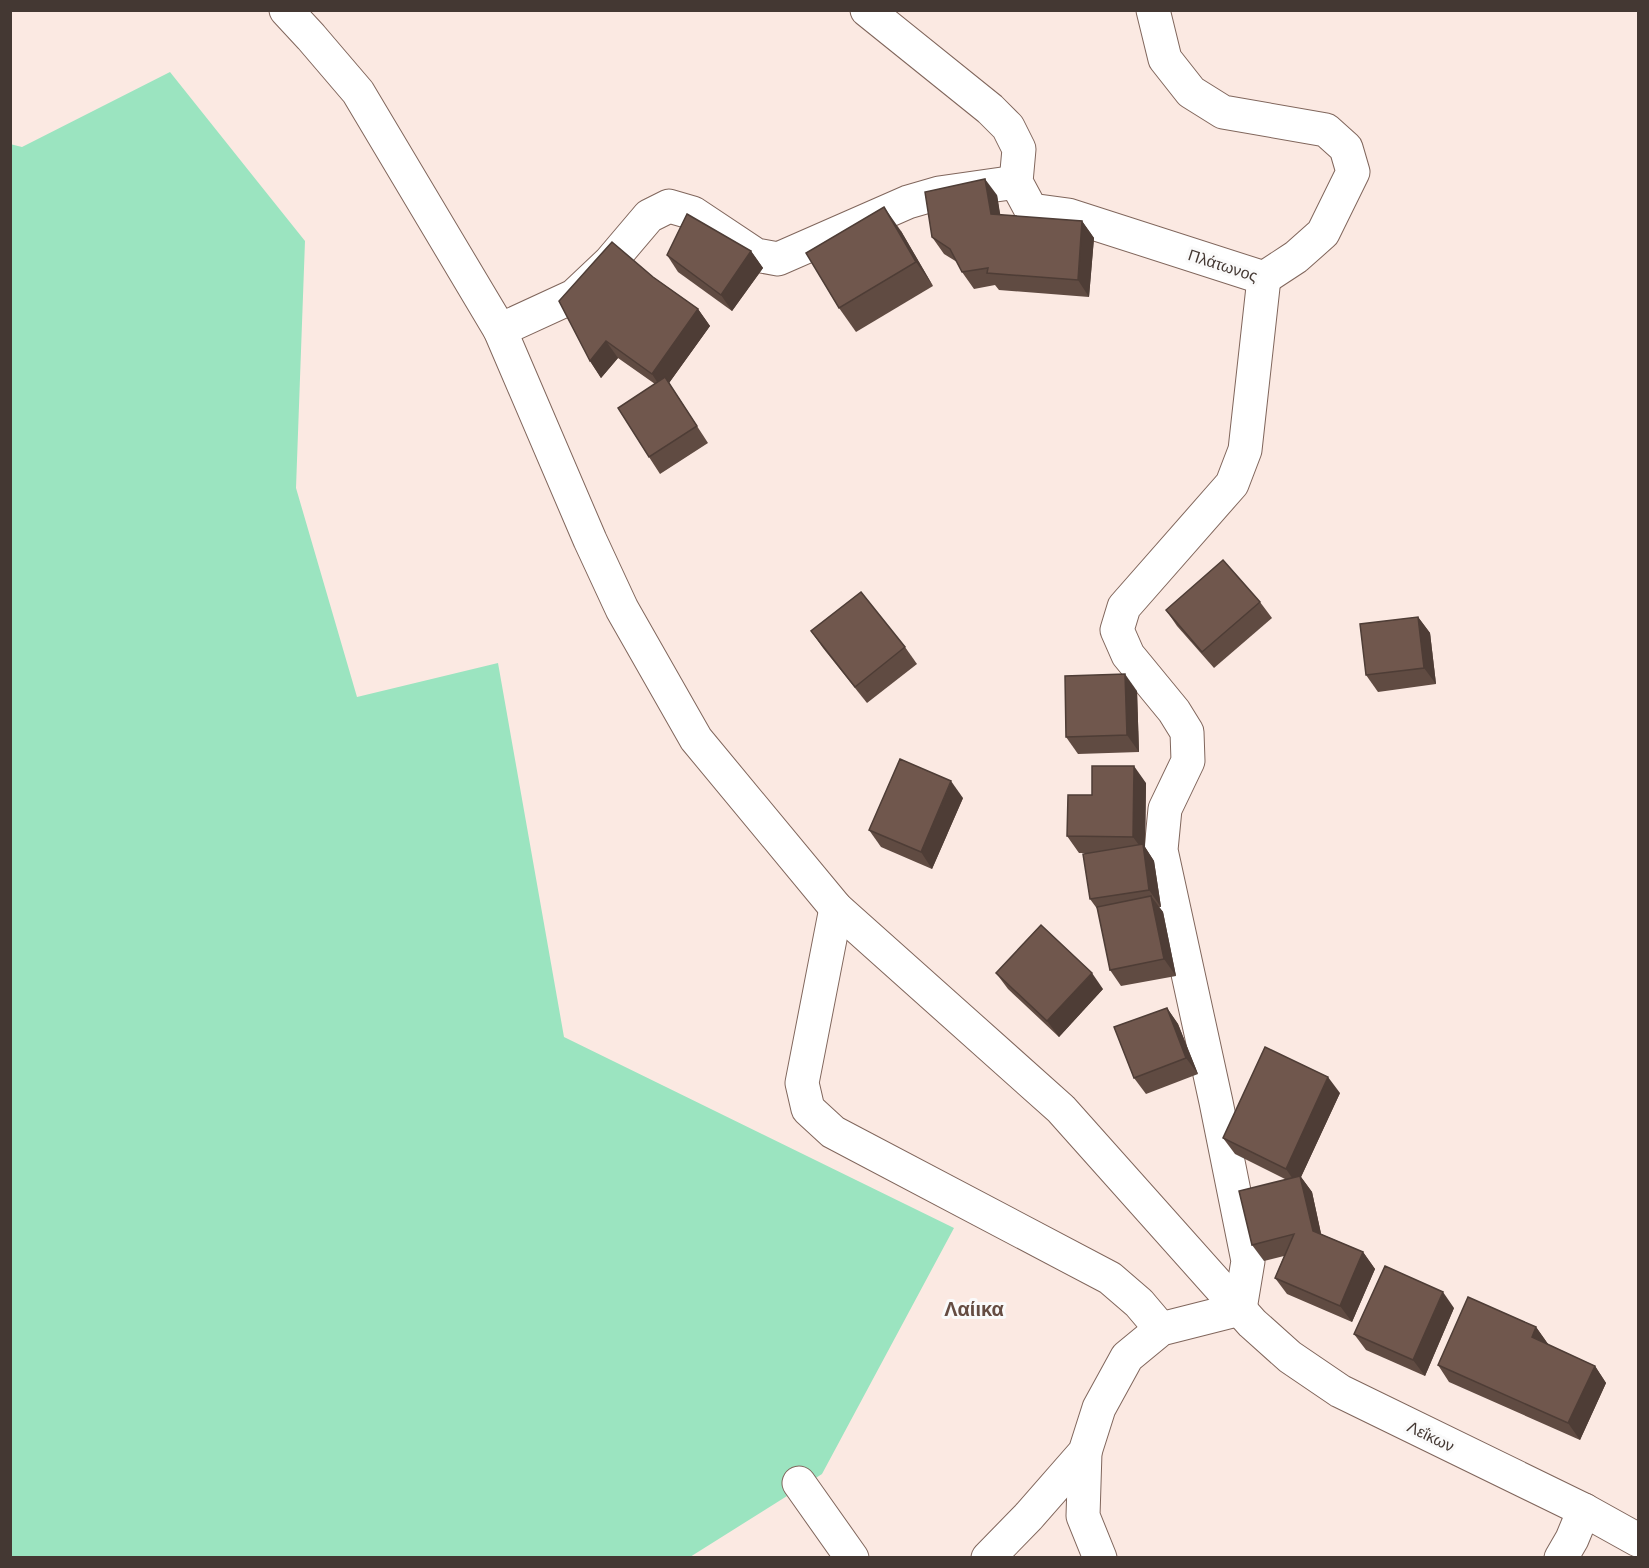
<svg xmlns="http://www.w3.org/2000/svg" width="1649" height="1568" font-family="'PT Sans',sans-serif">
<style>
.green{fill:#9be4c0}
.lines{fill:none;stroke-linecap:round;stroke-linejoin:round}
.street-casing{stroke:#80665c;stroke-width:35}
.secondary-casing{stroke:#80665c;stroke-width:35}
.street{stroke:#fff;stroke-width:33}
.secondary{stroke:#fff;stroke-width:33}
.wall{fill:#604b42}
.shaded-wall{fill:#4e3d36}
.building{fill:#70574d;stroke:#4e3d36;stroke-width:1.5}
.labels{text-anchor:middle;stroke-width:6;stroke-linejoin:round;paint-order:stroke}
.street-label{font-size:16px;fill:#443833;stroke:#fafafa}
.quarter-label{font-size:20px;font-weight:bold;fill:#654c42;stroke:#fafafa}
</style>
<rect width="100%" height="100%" fill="#fbe9e2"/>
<polygon class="green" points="170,72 305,241 296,488 357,697 498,663 564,1037 954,1228 822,1474 690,1557 11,1557 10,144 22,147"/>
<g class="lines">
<g class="street-casing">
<g id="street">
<polyline points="500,330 574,296 610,262 649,216 669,206 693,213 756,255 778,259 908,202 939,193 1016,182"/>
<polyline points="836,908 802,1083 808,1109 833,1132 1110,1278 1139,1303 1161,1329"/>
<polyline points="1085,1452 1083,1516 1100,1558"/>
<polyline points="799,1483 852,1558"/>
<polyline points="988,1558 1028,1517 1085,1452 1099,1408 1127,1357 1161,1329 1240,1309 1248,1261 1216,1102 1161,850 1165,809 1188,761 1187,732 1174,711 1128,655 1117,630 1124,607 1232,484 1245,450 1264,278"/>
<polyline points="1561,1558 1572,1539 1584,1510"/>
</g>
</g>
<g class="secondary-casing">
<g id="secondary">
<polyline points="286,10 311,37 358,92 500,330 590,540 622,609 696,739 836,908 1061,1109 1252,1323 1290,1357 1340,1391 1584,1510 1638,1540"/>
<polyline points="867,10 990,109 1008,127 1019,149 1016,182 1031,210 1068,215 1264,278 1296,257 1323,233 1353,172 1346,148 1326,130 1223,112 1191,92 1165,59 1153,10"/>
</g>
</g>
<use href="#street" class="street"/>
<use href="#secondary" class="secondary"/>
</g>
<g class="wall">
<polygon points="997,195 1000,215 1082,221 1094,238 1089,297 999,290 995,285 974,289 962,272 957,262 944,254 932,237"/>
<polygon points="901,231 933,286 856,332 839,308"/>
<polygon points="751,251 763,268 732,311 678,272 667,255"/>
<polygon points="653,277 698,309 710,326 669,383 708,443 660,474 649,457 655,384 618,358 601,378 590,361"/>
<polygon points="1260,602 1272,618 1214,668 1177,626 1166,610"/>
<polygon points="1418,617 1430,633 1436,684 1378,692 1366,675"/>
<polygon points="811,631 905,647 917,664 867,703 823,648"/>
<polygon points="1137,691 1139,752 1078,754 1066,737"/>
<polygon points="1146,783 1145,847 1154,861 1161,907 1159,907 1163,912 1176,976 1121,986 1110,970 1098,910 1090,899 1087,853 1079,853 1067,836 1092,795"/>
<polygon points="963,798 932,869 881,847 869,830"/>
<polygon points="996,973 1103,989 1059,1037 1008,989"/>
<polygon points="1167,1008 1178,1024 1198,1074 1146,1094 1134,1078"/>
<polygon points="1340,1093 1301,1177 1312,1192 1321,1234 1363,1252 1375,1269 1352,1322 1287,1294 1275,1278 1284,1256 1264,1261 1252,1245 1285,1179 1235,1154 1223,1138"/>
<polygon points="1454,1308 1425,1376 1366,1350 1354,1334"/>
<polygon points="1536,1327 1548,1344 1548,1345 1595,1366 1606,1383 1580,1440 1449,1382 1438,1365"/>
</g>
<g class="shaded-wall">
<polygon points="985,179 997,195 1003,231 991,214"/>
<polygon points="884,207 901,231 933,286 916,262"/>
<polygon points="1082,221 1094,238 1089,297 1078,280"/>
<polygon points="751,251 763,268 732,311 721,295"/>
<polygon points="698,309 710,326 669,383 708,443 697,426 663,391 652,374"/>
<polygon points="606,341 618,358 601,378 590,361"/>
<polygon points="1418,617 1430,633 1436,684 1424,668"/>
<polygon points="1125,674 1137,691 1139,752 1127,735"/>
<polygon points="1134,766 1146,783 1145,847 1154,861 1161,907 1149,890 1144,852 1133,837"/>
<polygon points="951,781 963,798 932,869 921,852"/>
<polygon points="1151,896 1163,912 1176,976 1164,959"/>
<polygon points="1092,973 1103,989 1059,1037 1047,1021"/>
<polygon points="1167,1008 1178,1024 1198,1074 1186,1058"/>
<polygon points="1328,1077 1340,1093 1301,1177 1312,1192 1324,1247 1313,1231 1297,1185 1286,1169"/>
<polygon points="1363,1252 1375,1269 1352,1322 1340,1306"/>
<polygon points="1443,1292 1454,1308 1425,1376 1413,1360"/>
<polygon points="1536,1327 1548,1344 1544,1354 1532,1337"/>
<polygon points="1595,1366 1606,1383 1580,1440 1568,1423"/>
</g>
<g class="building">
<polygon points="985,179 991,214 1082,221 1078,280 987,273 988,268 962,272 950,249 932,237 925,192"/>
<polygon points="884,207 916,262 839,308 806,253"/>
<polygon points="687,214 751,251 721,295 667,255"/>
<polygon points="612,242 653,277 698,309 652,374 606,341 590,361 559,301"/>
<polygon points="665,377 697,426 649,457 618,408"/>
<polygon points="1223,560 1260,602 1202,652 1166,610"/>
<polygon points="861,592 905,647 855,687 811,631"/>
<polygon points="1418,617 1424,668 1366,675 1360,624"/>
<polygon points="1125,674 1127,735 1066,737 1065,676"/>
<polygon points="900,759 951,781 921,852 869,830"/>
<polygon points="1092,766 1134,766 1133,837 1067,836 1068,795 1092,795"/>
<polygon points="1143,844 1149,890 1090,899 1083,854"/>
<polygon points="1151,896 1164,959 1110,970 1097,907"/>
<polygon points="1041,925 1092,973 1047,1021 996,973"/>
<polygon points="1167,1008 1186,1058 1134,1078 1114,1027"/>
<polygon points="1265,1047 1328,1077 1286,1169 1223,1138"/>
<polygon points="1300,1176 1313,1231 1363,1252 1340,1306 1275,1278 1294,1234 1252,1245 1239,1191"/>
<polygon points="1385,1266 1443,1292 1413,1360 1354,1334"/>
<polygon points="1468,1297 1536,1327 1532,1337 1595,1366 1568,1423 1438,1365"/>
</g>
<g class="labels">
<g class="street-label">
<text transform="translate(1223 265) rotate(18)" y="6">Πλάτωνος</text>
<text transform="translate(1431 1436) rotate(26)" y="6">Λεΐκων</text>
</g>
<g class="quarter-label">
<text x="974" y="1316">Λαίικα</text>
</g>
</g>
<rect width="1649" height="1568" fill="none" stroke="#443833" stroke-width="24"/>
</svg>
